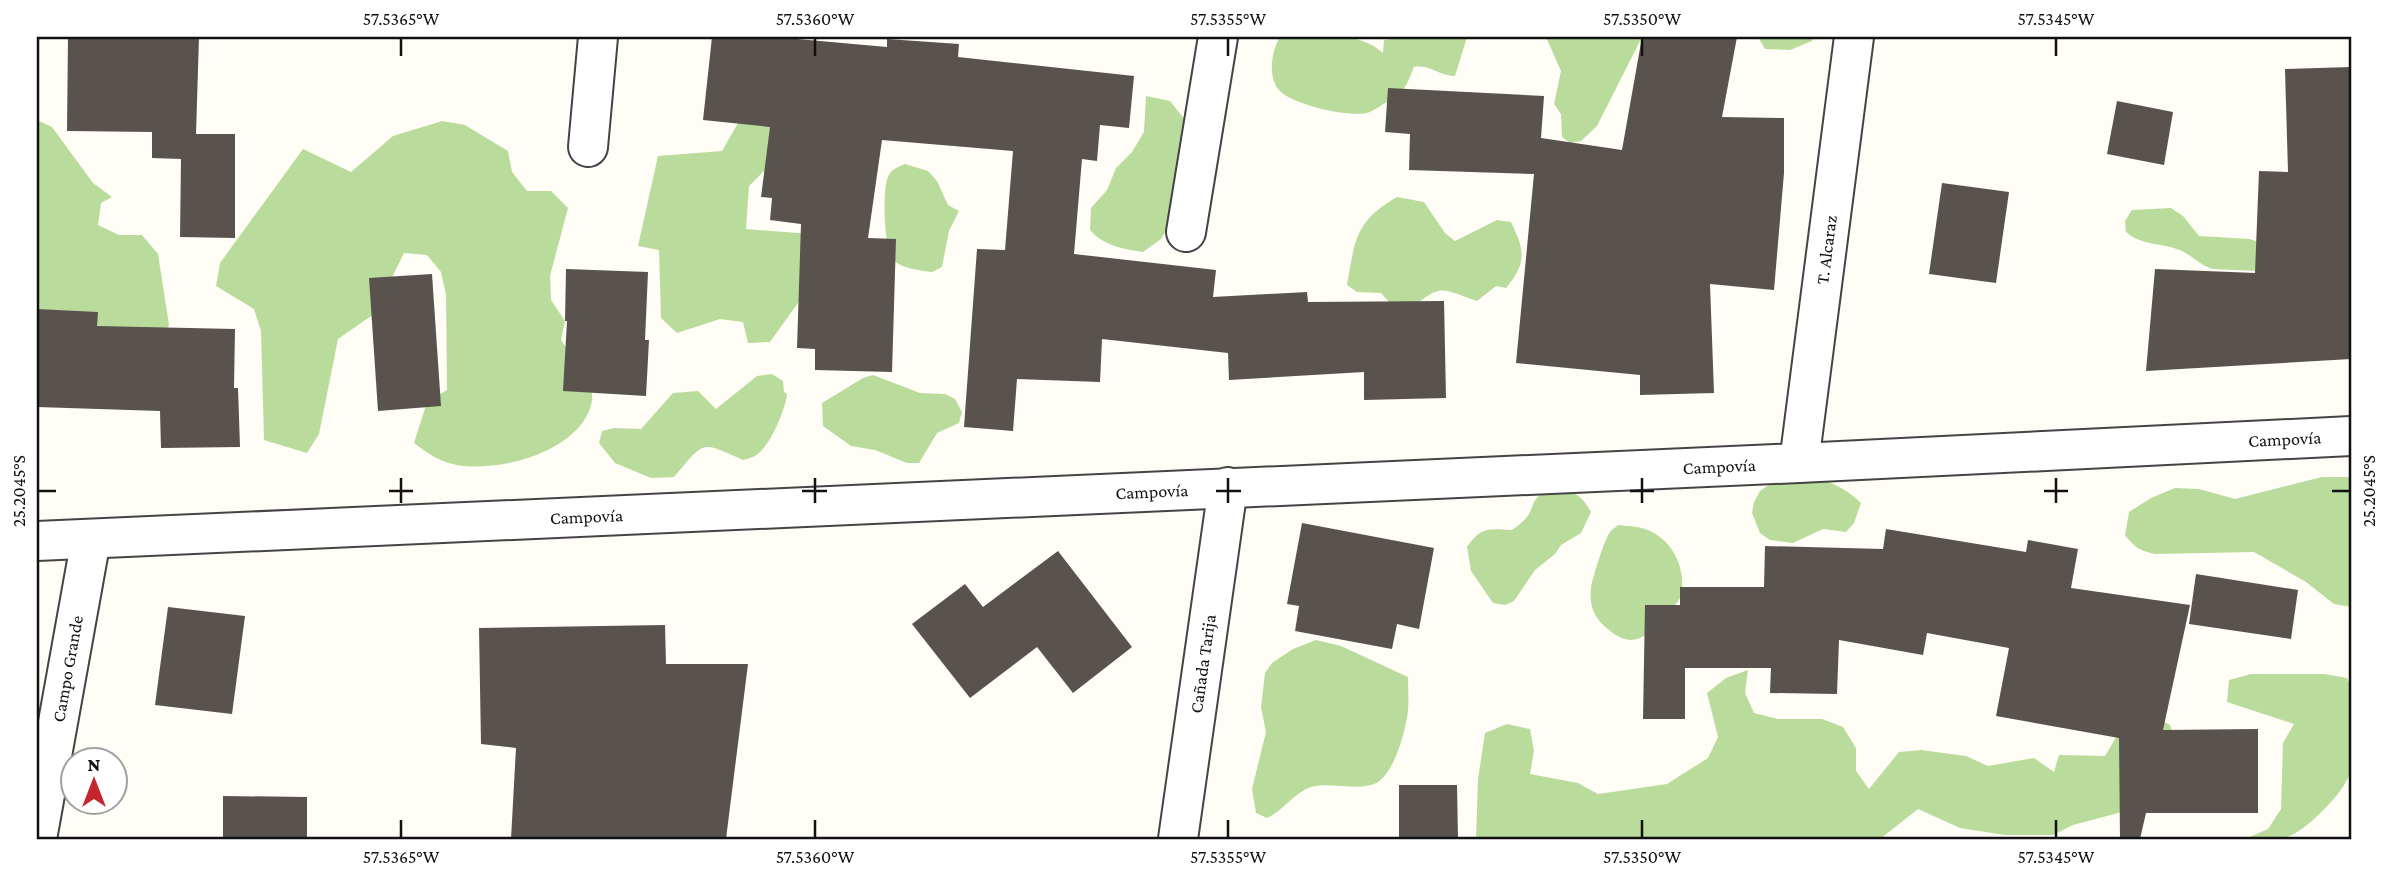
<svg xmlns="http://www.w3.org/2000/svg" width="2388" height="876" font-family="'Crimson Pro',serif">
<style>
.forest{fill:#b9dc9c}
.building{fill:#5a524d}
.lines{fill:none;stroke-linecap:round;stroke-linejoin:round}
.minor-casing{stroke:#444;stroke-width:42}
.tertiary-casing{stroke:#444;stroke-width:42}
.minor{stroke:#fff;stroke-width:38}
.tertiary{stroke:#fff;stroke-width:38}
.ticks{fill:none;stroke:#111;stroke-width:2.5}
.labels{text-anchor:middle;stroke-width:7;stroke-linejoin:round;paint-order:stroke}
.street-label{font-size:18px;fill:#111;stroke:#fff}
.neatline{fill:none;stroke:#111;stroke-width:2.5}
.ticks-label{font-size:18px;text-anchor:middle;fill:#111}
</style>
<rect width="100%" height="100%" fill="#fffdf5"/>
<g class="forest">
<path d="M1280,37C1314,37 1357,29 1383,53L1384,40L1408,37H1467L1455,76C1438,76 1431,64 1414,67C1411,73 1409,81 1405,87C1401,93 1377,109 1370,112C1353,119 1295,105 1281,92C1267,80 1271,51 1280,37Z"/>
<polygon points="1546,37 1639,37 1640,41 1597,126 1581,141 1570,143 1562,137 1561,114 1554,104 1561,71"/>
<polygon points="1758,37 1813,37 1812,41 1790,50 1765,49"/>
<path d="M1146,96L1170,101L1185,120L1194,183L1161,239L1143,252C1123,249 1104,246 1090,230L1091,208L1107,190L1116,168L1132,152L1144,132Z"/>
<polygon points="745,111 768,111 782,153 749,186 746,229 811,234 810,286 770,342 748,343 743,322 720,319 677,333 661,318 659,250 638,246 658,156 722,151"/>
<polygon points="37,120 52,127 93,183 112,197 101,203 98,225 119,235 142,235 158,254 169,325 158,344 117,370 58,313 37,319"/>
<path d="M442,121L465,125L508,151L512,172L527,191H551L568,208L550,276L551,300L565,321L561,340C571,355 595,383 592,401C583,451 499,473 457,465C440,462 427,453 414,443L427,402L447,390L446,295L441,272L427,255L404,253L374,314L338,339L319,434L307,453L264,440L261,331L254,309L216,286L220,263L303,149L351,172L393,136Z"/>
<path d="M905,164L928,171L937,181L948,205L959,211L949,231L942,267L932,272C919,270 900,269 892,258C884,246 882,189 888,177C891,169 898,167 905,164Z"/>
<path d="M1397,197L1424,202L1445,233L1455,241L1497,220L1511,222C1524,249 1528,262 1506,288L1496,286L1477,301C1437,287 1442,284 1408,311L1396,310L1381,293L1357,292L1347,285C1355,240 1355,221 1397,197Z"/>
<path d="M2171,208L2183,216L2199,236L2250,239L2279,250L2281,272L2213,269C2201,266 2195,258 2184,252C2165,242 2143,247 2126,232L2125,221L2132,210Z"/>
<path d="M772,374L783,381L784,392L787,394C785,411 770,447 755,456C751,458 747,459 743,460C699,440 705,441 674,477L651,478L615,463L599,443L602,431L614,428L641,429L673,393L698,391L716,409L757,376Z"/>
<polygon points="873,375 920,393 945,394 955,399 962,412 959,423 937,433 919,463 907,463 875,450 851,446 823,426 822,403 863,378"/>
<path d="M1807,475C1828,481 1845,487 1861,503L1854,523L1846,532L1823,529L1793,543L1770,540L1760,533L1752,513L1754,502L1760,491L1782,476Z"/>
<path d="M2322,477H2351V607L2334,604L2306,582L2254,552L2155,554C2140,551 2134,547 2125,535L2129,512L2151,498L2175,488L2199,489L2235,499Z"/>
<path d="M1551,491C1574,492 1579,491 1591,512L1581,533L1561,545L1555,554L1535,570L1514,601L1505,605L1493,603L1471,571L1467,547C1481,526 1490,529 1512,530C1518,525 1525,521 1529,514C1536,499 1534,496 1551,491Z"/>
<path d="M1618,525C1626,526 1637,526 1645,529C1667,537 1679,555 1682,577C1682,584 1683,592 1680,598C1677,604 1670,610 1666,615C1649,635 1634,651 1609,630C1594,618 1589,606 1591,588C1592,579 1605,538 1610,532C1612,529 1615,528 1618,525Z"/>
<path d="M1316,640L1341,646L1408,677C1408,688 1409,699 1408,710C1406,730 1393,781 1371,785C1352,790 1331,782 1311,787C1295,792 1284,810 1267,818L1256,813L1252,789L1266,732L1261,707L1265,673L1272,663L1293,649Z"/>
<polygon points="1748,670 1745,693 1754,713 1778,719 1822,719 1843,727 1856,748 1856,771 1869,789 1899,752 1921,750 1966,756 1988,766 2034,758 2054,772 2059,755 2105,756 2128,717 2150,714 2170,725 2178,748 2158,789 2118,813 2073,825 2053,835 2005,835 1960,828 1918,809 1880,839 1476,839 1478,779 1485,733 1507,724 1530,729 1534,751 1530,774 1578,783 1598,794 1667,784 1708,758 1718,737 1707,693 1726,678"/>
<path d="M2251,674H2324L2347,678L2351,687C2351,713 2355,744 2351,769C2348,789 2312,824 2294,834C2280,841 2261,839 2245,839L2268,829L2281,809L2283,743L2294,724L2227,702L2229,680Z"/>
</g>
<g class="building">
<polygon points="68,37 199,37 196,134 235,134 235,238 180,237 181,159 152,158 152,132 67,131"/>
<polygon points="712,37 775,37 887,47 887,39 959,44 958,57 1134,76 1129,128 1100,125 1097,161 1082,159 1074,254 1216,270 1213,297 1307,292 1308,302 1444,301 1446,398 1364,400 1364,372 1229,380 1228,353 1102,339 1100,382 1017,379 1013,431 964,427 977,249 1005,250 1013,151 882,140 868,238 896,239 892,372 815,370 815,349 797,348 801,224 770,220 772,198 761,197 770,127 703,120"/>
<polygon points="1642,37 1737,37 1722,117 1784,118 1784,173 1774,290 1710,284 1714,393 1640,395 1640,375 1516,363 1534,174 1409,170 1410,134 1385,132 1388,88 1544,96 1541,138 1622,150"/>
<polygon points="2351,67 2351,359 2146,371 2155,269 2255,273 2259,171 2288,172 2285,69"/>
<polygon points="2117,101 2173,112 2164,165 2107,154"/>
<polygon points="1942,183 2009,192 1996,283 1929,274"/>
<polygon points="566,269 648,272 645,340 649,340 646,396 563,391 567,321 565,321"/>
<polygon points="432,274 441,406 378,411 369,278"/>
<polygon points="37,309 98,312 97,326 235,329 234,388 238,388 240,447 161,448 160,411 37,407"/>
<polygon points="1302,523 1434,548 1419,629 1397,624 1392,649 1295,631 1299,606 1287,604"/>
<polygon points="1886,529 2026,552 2028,540 2078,549 2071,588 2190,605 2163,730 2258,729 2258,813 2146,813 2140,839 2120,839 2119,738 1996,716 2009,648 1927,633 1923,655 1839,640 1837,694 1770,693 1771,668 1685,668 1685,719 1643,719 1645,605 1680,605 1680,587 1764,587 1765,546 1883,549"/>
<polygon points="1058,551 1132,647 1073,693 1037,647 970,698 912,624 965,584 983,607"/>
<polygon points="2196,574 2298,590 2291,639 2189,624"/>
<polygon points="168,607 245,616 232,714 155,705"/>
<polygon points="665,625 666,664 748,664 726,839 511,839 516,748 481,744 479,628"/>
<polygon points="1399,785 1457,785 1458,839 1399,839"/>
<polygon points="223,796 307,797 307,839 223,839"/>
</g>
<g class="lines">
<g class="minor-casing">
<g id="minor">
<polyline points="588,147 598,37"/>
<polyline points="1186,232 1218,37"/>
<path id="s1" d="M1799,463L1854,37"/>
<path id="s2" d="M37,839L91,539"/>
<path id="s3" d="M1178,839L1228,487"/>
</g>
</g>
<g class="tertiary-casing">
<g id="tertiary">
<path id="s4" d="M37,541L1799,463L2351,436"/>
</g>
</g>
<use href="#minor" class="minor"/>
<use href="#tertiary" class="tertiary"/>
</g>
<path class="ticks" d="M401,38V56M815,38V56M1228,38V56M1642,38V56M2056,38V56M401,478V503M815,478V503M1228,478V503M1642,478V503M2056,478V503M38,491H56M389,491H413M802,491H827M1216,491H1241M1630,491H1654M2044,491H2068M2332,491H2350M401,820V838M815,820V838M1228,820V838M1642,820V838M2056,820V838"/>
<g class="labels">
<g class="street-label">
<text dy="6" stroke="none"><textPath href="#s1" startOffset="215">T. Alcaraz</textPath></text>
<text dy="6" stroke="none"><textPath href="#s4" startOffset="2250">Campovía</textPath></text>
<text dy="6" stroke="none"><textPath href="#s4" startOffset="1684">Campovía</textPath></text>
<text dy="6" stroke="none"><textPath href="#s4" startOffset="1116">Campovía</textPath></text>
<text dy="6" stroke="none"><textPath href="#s4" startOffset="550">Campovía</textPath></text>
<text dy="6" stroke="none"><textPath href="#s3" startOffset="177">Cañada Tarija</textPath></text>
<text dy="6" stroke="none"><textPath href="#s2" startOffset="173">Campo Grande</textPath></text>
</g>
</g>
<rect width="2388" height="876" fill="none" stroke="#ffffff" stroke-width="77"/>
<g transform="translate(94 781)"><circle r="33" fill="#ffffff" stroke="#a0a0a0" stroke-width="2"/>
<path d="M0-5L12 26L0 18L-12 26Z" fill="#c4262e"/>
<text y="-10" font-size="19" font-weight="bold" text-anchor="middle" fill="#111111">N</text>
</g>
<rect x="38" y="38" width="2312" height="800" class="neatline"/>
<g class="ticks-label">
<text x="401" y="25">57.5365°W</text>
<text x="815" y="25">57.5360°W</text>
<text x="1228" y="25">57.5355°W</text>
<text x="1642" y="25">57.5350°W</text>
<text x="2056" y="25">57.5345°W</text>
<text transform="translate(19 491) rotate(-90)" y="6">25.2045°S</text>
<text transform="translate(2369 491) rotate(-90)" y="6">25.2045°S</text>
<text x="401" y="863">57.5365°W</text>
<text x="815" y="863">57.5360°W</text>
<text x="1228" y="863">57.5355°W</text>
<text x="1642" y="863">57.5350°W</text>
<text x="2056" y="863">57.5345°W</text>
</g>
</svg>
